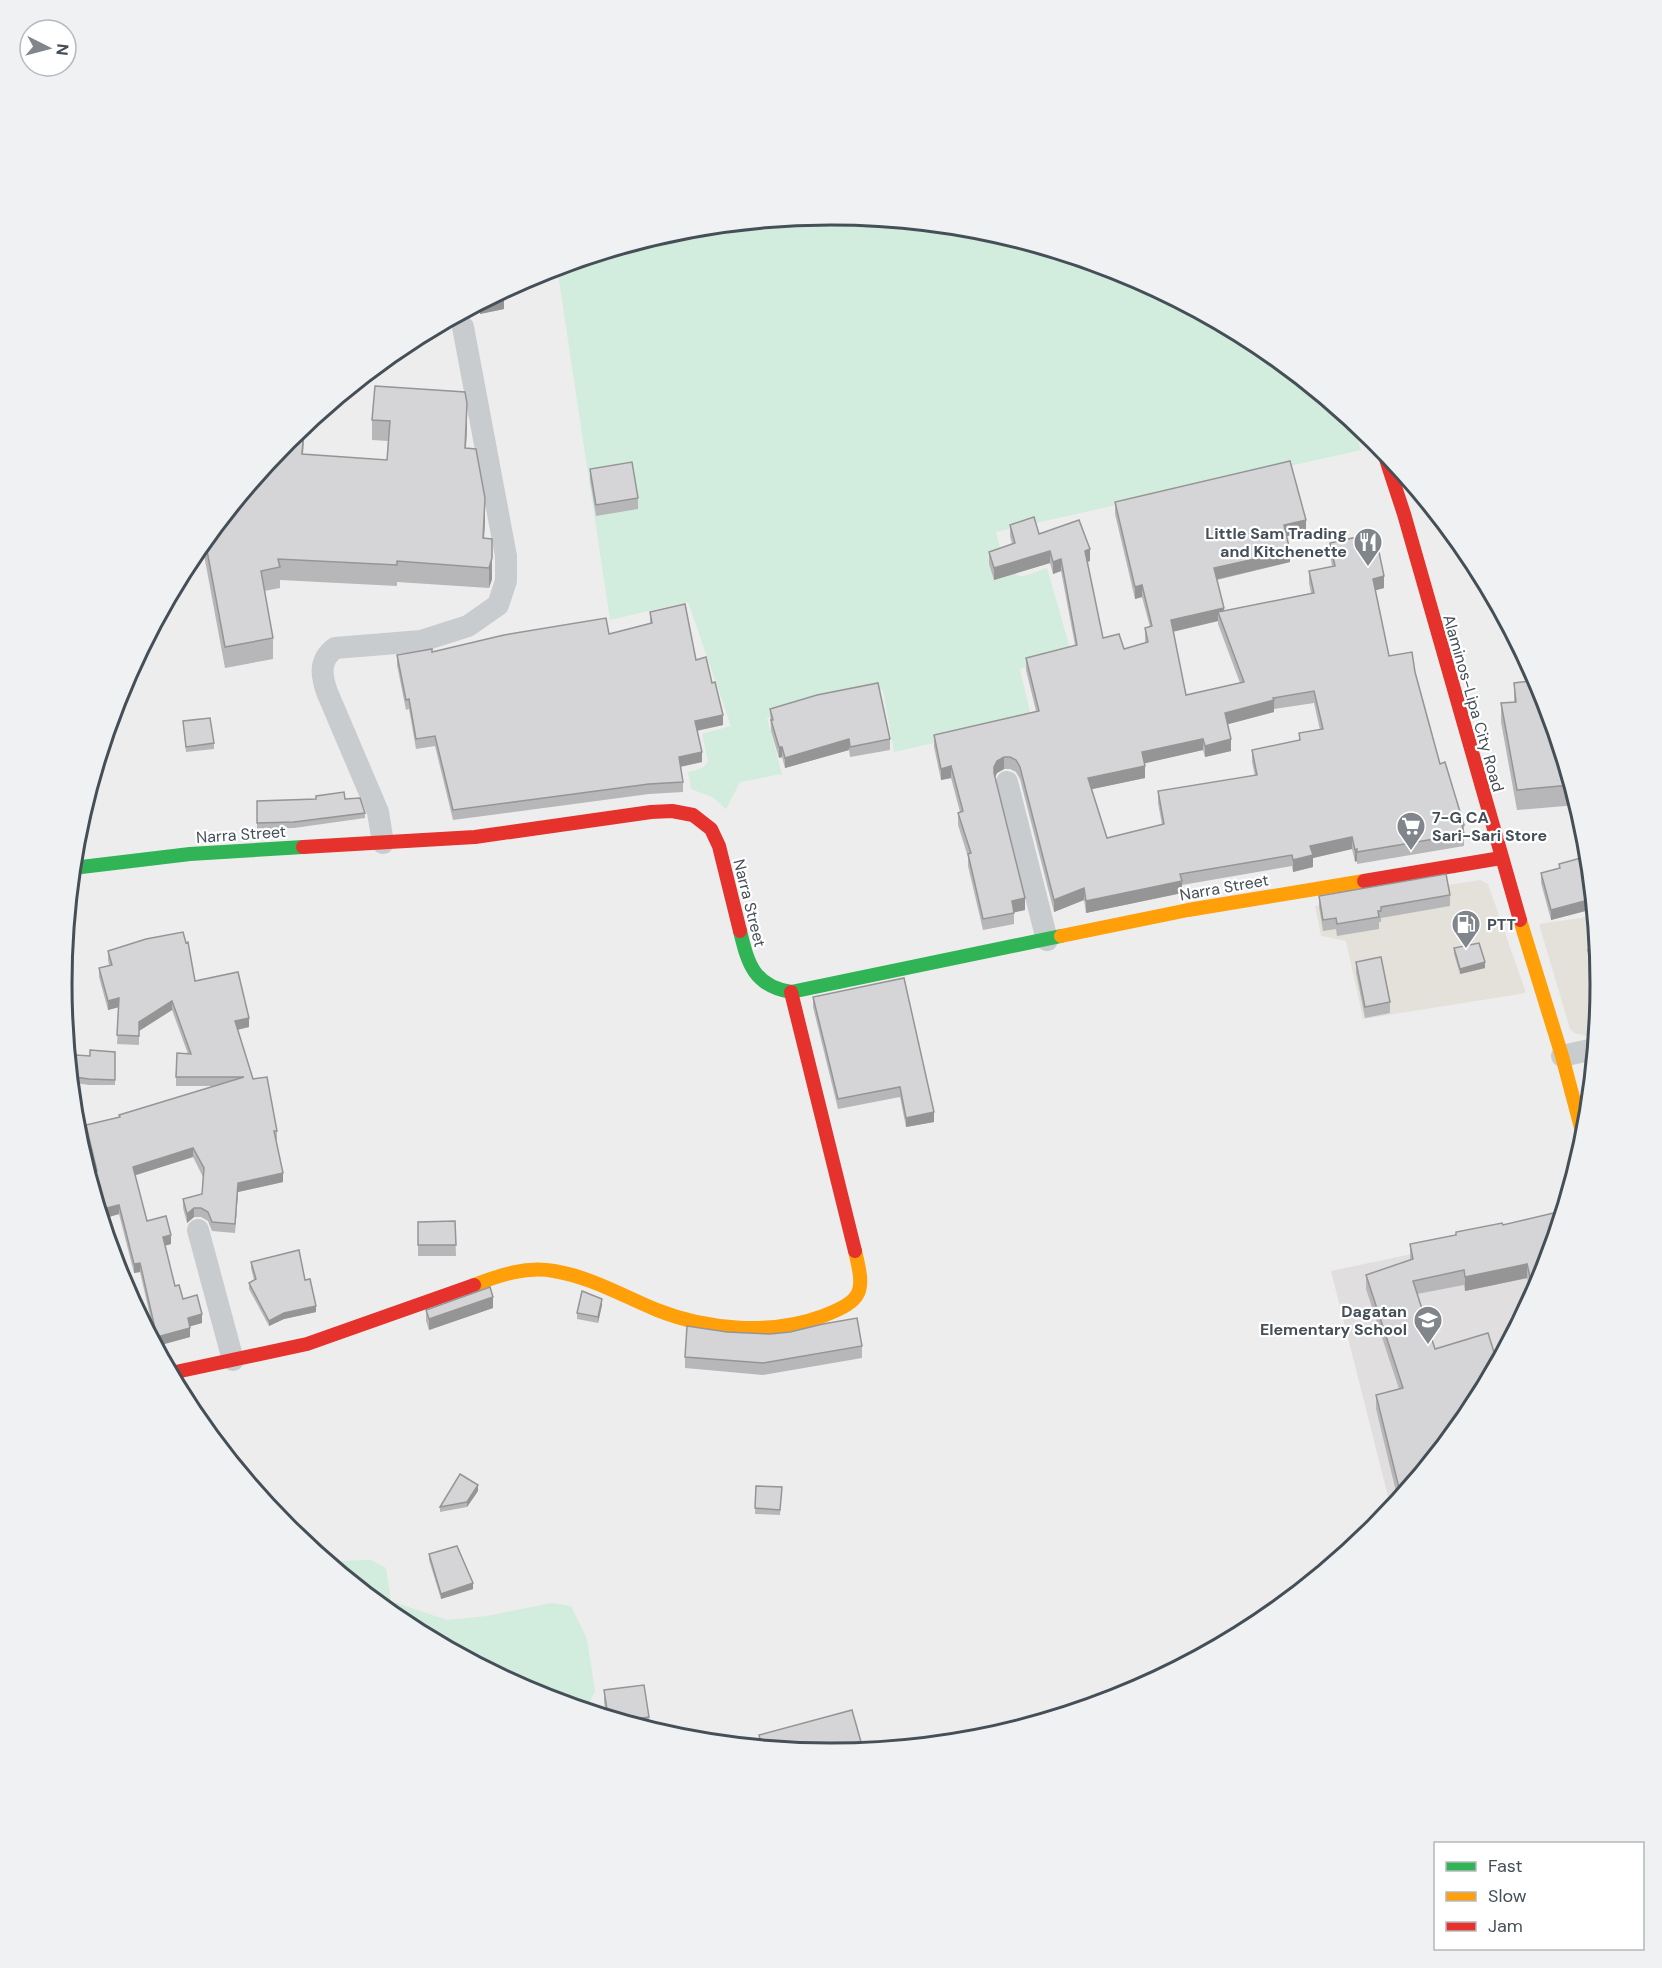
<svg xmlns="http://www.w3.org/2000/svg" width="1662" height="1968" font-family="'DM Sans',sans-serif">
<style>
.commercial{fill:#e3e1da}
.education{fill:#e0dede}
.green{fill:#d2ecdd}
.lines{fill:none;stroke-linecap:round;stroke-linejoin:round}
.street{stroke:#c9ccce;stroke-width:22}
.fast{stroke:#30b455;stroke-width:14}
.slow{stroke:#ff9f0a;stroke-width:14}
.jam{stroke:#e5322d;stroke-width:14}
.wall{fill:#b7b7b9;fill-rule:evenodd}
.shaded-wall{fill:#959596}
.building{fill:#d5d5d7;stroke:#959596;stroke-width:1.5;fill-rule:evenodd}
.labels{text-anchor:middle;stroke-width:4.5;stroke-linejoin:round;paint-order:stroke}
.poi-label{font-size:16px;font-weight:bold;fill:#454f58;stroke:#fff;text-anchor:end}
.street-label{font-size:16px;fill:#454f58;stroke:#fff}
.rim{fill:none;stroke:#454f58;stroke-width:3}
</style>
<rect width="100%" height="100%" fill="#eeeded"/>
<g class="commercial">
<polygon points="1480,880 1488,884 1526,993 1363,1019 1346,941 1321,936 1315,906"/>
<polygon points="1594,916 1600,984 1595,1035 1587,1036 1574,1033 1570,1029 1539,924"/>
</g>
<polygon class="education" points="1559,1223 1542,1279 1471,1412 1391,1508 1331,1271"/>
<g class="green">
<path d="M831,215L981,229L1126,273L1259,344L1351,420L1361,450L996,532C999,544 1006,578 1023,576C1031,575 1039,570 1047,568L1072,655L1020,669L1032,721L894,752L883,690L823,702L767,718L782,774L740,782L726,809L712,797L691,789L688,772C696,770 705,769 708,761L702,734L731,726L688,602L610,620L557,267L681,229Z"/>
<polygon points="371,1560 386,1568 391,1601 447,1620 487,1616 551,1603 571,1606 587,1639 595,1691 586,1710 536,1695 403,1624 333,1566 338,1561"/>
</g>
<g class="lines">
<g class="street">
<polyline points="1007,782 1047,940"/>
<path d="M383,843L378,812L327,692C321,675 319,660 335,648L421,641L468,626L498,605L506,581V556L463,327"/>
<polyline points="1562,1056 1594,1049"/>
<polyline points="198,1230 233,1360"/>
</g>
<g class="fast">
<polyline points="73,868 190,854 303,847"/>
<path d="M740,931C748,964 754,986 791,992L1061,936"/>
</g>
<g class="slow">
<polyline points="1520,920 1562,1056 1584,1139"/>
<polyline points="1061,936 1188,910 1364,881"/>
<path d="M474,1285C500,1275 526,1266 554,1271C591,1277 623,1296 657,1310C707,1330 772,1335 823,1316C864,1300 865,1292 855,1251"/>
</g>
<g class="jam">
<polyline points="1383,450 1404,514 1520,920"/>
<polyline points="303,847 475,837 651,812 672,811 693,815 711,829 719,846 740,931"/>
<polyline points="1364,881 1501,858"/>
<polyline points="791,992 855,1251"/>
<polyline points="171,1373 307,1344 474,1285"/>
</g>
</g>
<g class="wall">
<polygon points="512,286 512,294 504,296 504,309 480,314 478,304"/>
<polygon points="312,419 311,434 304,433 303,454 387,460 388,441 372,440 372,420 467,424 466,448 485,519 484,538 492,579 489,588 397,582 397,586 280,580 280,588 264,591 273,638 273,659 225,668 202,544 287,440"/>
<polygon points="590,469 638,498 638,509 596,516 590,480"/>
<path d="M1115,502L1306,531L1287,536L1290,562L1217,580L1224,611L1311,593L1309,583V571L1332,566L1330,555V543L1384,588L1375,590L1389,656L1415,672L1440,764L1464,825V846L1357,864V861L1355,862L1352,849L1313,858V867L1293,872L1292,866L1182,885V893L1086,913L1084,900L1054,912L1020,779L1016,772L1010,769H1004L997,773L995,777L1025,910L1014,912V924L983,930L968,866V857L958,825V813L960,812L951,778L941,780L934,747V735L1036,711L1026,670V658L1075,645L1061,571L1053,574L1050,563L994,580L989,564V552L1012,544L1010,536V525L1039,534L1090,561L1087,562L1103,638L1124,649L1145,643V628L1150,627L1142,597L1135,599L1115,514ZM1218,621V624L1240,683L1186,695L1173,632ZM1314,703L1320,730L1299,733V741L1252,750V762L1255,776L1158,791V803L1162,825L1107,838L1092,789L1145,778L1144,763L1203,750L1205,757L1231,751L1228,724L1274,712V709Z"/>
<polygon points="650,612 696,660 723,725 697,731 702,762 680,767 683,782 683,792 649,794 453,820 435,746 416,749 409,709 406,710 397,665 397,655 609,634 650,623"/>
<polygon points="1514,683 1542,690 1577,805 1517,810 1501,722 1501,703 1514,702"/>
<polygon points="770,709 890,739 890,750 850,757 849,750 785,768 782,757 779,758 771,731"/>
<polygon points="183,721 214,743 214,749 186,752"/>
<polygon points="345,799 365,813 365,818 294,828 257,829 257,801"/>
<polygon points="1588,856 1593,909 1551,920 1541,883 1541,873 1559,868 1559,864"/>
<polygon points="1450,895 1450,906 1381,918 1381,922 1379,922 1379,929 1337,936 1336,929 1323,931 1319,907 1319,896"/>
<polygon points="1597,947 1596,983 1588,956 1588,950"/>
<polygon points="1454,948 1485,968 1460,974 1454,954"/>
<polygon points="108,951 195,981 249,1027 238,1030 253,1079 277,1131 277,1140 275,1140 283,1182 238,1192 235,1233 212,1231 208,1221 201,1217 194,1217 187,1223 183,1208 183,1199 202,1194 203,1177 193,1157 135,1175 147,1221 171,1244 165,1246 175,1286 183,1299 202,1323 190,1326 190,1337 157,1346 140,1272 134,1273 119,1214 102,1219 89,1174 95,1172 86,1134 86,1125 119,1117 215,1086 176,1086 176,1077 188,1054 172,1010 139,1031 139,1045 117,1044 119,1007 108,1010 99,977 99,968 109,965 108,960"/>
<polygon points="1356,962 1390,1002 1390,1013 1365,1018 1356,973"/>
<polygon points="813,997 934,1122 906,1127 900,1097 838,1109 813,1007"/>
<polygon points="115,1052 115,1085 89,1085 75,1083 75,1077"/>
<polygon points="455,1221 456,1256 418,1256 418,1222"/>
<polygon points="1503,1225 1542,1279 1532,1298 1527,1278 1465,1291 1464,1285 1417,1294 1435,1349 1471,1412 1398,1500 1376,1409 1376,1395 1399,1389 1366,1289 1366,1275 1410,1260 1410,1244"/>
<polygon points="251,1262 305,1280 316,1312 284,1319 269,1326 249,1289 249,1283 254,1280 251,1268"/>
<polygon points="602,1305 598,1323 577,1319 577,1313"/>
<polygon points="493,1308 429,1330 426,1321 426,1310"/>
<polygon points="727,1332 862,1346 862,1358 763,1375 685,1368 685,1357"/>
<polygon points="756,1486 782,1487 780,1515 755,1514"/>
<polygon points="478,1491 467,1507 440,1512 440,1507"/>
<polygon points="429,1554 473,1589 441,1599 429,1560"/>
<polygon points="604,1690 649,1717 649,1729 606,1716 604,1702"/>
<polygon points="759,1735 861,1751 831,1754 759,1746"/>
</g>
<g class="shaded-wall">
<polygon points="504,298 504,309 480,314 480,303"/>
<polygon points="467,403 467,424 465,469 465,448"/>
<polygon points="304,425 304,433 302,475 302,454 304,426"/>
<polygon points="485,498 485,519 483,559 483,538"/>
<polygon points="1306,520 1306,531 1284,537 1284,525"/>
<polygon points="1090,549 1090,561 1085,563 1085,551"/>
<polygon points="1050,551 1050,563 994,580 994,568"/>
<polygon points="1290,551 1290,562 1214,580 1214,568"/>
<polygon points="492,558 492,579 489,588 489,568"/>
<polygon points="1061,559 1061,571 1053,574 1053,562"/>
<polygon points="1384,576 1384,588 1373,591 1373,579"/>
<polygon points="1142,585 1142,597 1135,599 1135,587"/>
<polygon points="1224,608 1224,620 1218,612 1218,621 1171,632 1171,620"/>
<polygon points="1274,700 1274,712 1225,725 1225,713"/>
<polygon points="723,715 723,725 695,731 695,721"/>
<polygon points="849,739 849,750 785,768 785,758"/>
<polygon points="1203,739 1203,750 1142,764 1142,752"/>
<polygon points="1231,739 1231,751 1205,757 1205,746"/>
<polygon points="779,747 782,747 782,757 779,758"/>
<polygon points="702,752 702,762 679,767 679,757"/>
<polygon points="1004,757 1004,769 997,773 994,779 994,767 997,761"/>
<polygon points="951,766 951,778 941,780 941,769"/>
<polygon points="1145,766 1145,778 1088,790 1088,778"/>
<polygon points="1352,837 1352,849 1313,858 1313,867 1293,872 1293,860 1310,846"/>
<polygon points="1357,849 1357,861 1355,862 1355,850"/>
<polygon points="1182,881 1182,893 1086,913 1086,901"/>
<polygon points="1084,888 1084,900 1054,912 1054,900"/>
<polygon points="1025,898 1025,910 1012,913 1012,901"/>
<polygon points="1592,899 1593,909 1551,920 1551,910"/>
<polygon points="1485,962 1485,968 1460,974 1460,969"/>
<polygon points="1600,977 1600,982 1596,983 1596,978"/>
<polygon points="119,998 119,1007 108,1010 108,1001"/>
<polygon points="172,1001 172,1010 139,1031 139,1045 139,1022"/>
<polygon points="249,1018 249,1027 235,1030 235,1021"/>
<polygon points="934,1112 934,1122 906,1127 906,1118"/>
<polygon points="193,1148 193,1157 133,1176 133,1167"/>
<polygon points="283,1173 283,1182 238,1192 235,1233 238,1183"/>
<polygon points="119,1205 119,1214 102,1219 99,1210"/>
<polygon points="194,1208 194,1217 187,1223 187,1214"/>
<polygon points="171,1235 171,1244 163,1246 163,1237"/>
<polygon points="140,1263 140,1272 134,1273 134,1264"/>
<polygon points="1527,1264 1527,1278 1465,1291 1465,1277"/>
<polygon points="493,1297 493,1308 429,1330 429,1319"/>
<polygon points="602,1299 602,1305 598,1323 598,1317"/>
<polygon points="316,1306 316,1312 284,1319 269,1326 269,1321 284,1313"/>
<polygon points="202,1314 202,1323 188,1327 188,1318"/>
<polygon points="190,1328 190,1337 157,1346 157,1337"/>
<polygon points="478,1485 478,1491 467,1507 467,1502"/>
<polygon points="473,1583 473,1589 441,1599 441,1594"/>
<polygon points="861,1742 861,1751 831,1754 821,1753"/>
</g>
<g class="building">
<polygon points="503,291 504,298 481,303"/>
<polygon points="375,386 465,392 467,403 465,448 476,449 485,498 483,538 492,539 492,558 489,568 397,561 397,565 278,559 280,567 261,571 273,638 225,647 205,540 287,440 304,426 302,454 387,460 390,421 372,420"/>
<path d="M1290,461L1306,520L1284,525L1290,551L1214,568L1224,608L1171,620L1186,695L1244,682L1218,612L1314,593L1309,571L1335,566L1330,543L1375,533L1384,576L1373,579L1389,656L1412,652L1415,672L1440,764L1445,762L1464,825H1462L1464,834L1357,852V849L1355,850L1352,837L1310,846L1313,855L1293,860L1292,855L1180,874L1182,881L1086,901L1084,888L1054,900L1020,767L1016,760L1010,757H1004L997,761L994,767V773L1025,898L1012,901L1014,913L983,919L968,854L971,853L958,813L963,811L951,766L941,769L934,735L1039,711L1026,658L1077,645L1061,559L1053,562L1050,551L994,568L989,552L1015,543L1010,525L1034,517L1039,534L1079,520L1090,549L1085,551L1103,638L1119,634L1124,649L1148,642L1145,628L1152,626L1142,585L1135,587L1115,502ZM1314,691L1323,729L1299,733L1300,740L1252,750L1257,775L1158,791L1164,824L1107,838L1088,778L1145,766L1142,752L1203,739L1205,746L1231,739L1225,713L1274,700L1273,698Z"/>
<polygon points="632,462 638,498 596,505 590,469"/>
<polygon points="685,604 696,660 706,657 712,683 715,682 723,715 695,721 702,752 679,757 683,782 649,784 453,810 435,736 416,739 409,699 406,700 397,655 432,649 432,652 504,635 606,618 609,634 652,623 650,612"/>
<polygon points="1537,680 1542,690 1571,785 1517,790 1501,703 1516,702 1514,683"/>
<polygon points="878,683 890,739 850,747 849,739 785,758 782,747 779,747 771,720 773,720 770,709 817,695"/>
<polygon points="210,718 214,743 186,747 183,721"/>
<polygon points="344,792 345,799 360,798 365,813 294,822 257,823 257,801 316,799 316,796"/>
<polygon points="1588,856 1592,899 1551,910 1541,873 1560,868 1559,864"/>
<polygon points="1446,874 1450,895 1381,907 1381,911 1378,911 1379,917 1337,924 1336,918 1323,920 1319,896"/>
<polygon points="183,932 186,943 188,942 195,981 238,972 249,1018 235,1021 253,1079 267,1077 277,1131 274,1131 283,1173 238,1183 235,1224 212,1222 208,1212 201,1208 194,1208 187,1214 183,1199 202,1194 204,1168 193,1148 133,1167 147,1221 166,1216 171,1235 163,1237 175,1286 179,1285 183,1299 197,1295 202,1314 188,1318 190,1328 157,1337 140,1263 134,1264 119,1205 99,1210 89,1174 97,1171 86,1125 120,1117 119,1115 244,1077 176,1077 177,1053 191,1054 172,1001 139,1022 139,1036 117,1035 119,998 108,1001 99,968 112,965 108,951 146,939"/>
<polygon points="1479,943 1485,962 1460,969 1454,948"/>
<polygon points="1597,947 1600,977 1596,978 1588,950"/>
<polygon points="1381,957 1390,1002 1365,1007 1356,962"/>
<polygon points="904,978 934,1112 906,1118 900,1087 838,1099 813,997"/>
<polygon points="90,1050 115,1052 115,1080 89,1079 75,1077 76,1055 90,1056"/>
<polygon points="1562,1211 1542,1279 1534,1293 1527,1264 1465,1277 1464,1270 1413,1281 1435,1349 1488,1333 1497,1362 1471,1412 1401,1496 1376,1395 1403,1388 1366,1275 1413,1259 1410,1244 1456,1235 1456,1232 1502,1223 1503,1225"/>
<polygon points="455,1221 456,1245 418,1245 418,1222"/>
<polygon points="299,1250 305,1280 310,1279 316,1306 284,1313 269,1321 249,1283 256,1279 251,1262"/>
<polygon points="490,1287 493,1297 429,1319 426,1310"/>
<polygon points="582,1291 602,1299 598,1317 577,1313"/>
<polygon points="857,1318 862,1346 763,1363 685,1357 687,1326 727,1332 770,1334 790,1332 823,1324"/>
<polygon points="460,1474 478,1485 467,1502 440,1507"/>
<polygon points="756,1486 782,1487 780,1510 755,1508"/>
<polygon points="457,1546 473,1583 441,1594 429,1554"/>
<polygon points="644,1685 649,1717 623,1721 608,1716 604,1690"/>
<polygon points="852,1710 861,1742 821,1753 762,1747 759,1735"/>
</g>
<defs>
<g id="restaurant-pin" transform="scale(1.5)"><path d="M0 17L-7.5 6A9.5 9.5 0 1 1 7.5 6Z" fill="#80868c" stroke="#fff"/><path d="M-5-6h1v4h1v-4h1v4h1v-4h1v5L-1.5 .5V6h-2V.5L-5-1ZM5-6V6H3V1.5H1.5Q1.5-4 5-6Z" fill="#fff"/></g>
<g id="supermarket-pin" transform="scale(1.5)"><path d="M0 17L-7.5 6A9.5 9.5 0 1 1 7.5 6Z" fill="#80868c" stroke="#fff"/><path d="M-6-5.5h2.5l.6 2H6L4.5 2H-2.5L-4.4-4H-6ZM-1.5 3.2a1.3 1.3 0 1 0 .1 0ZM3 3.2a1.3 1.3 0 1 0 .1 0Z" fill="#fff"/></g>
<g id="fuel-pin" transform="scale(1.5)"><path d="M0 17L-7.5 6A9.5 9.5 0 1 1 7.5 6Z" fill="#80868c" stroke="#fff"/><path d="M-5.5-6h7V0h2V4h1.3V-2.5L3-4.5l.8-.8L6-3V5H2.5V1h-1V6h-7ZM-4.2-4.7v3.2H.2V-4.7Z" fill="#fff"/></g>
<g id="school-pin" transform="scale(1.5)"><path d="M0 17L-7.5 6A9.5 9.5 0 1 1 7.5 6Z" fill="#80868c" stroke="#fff"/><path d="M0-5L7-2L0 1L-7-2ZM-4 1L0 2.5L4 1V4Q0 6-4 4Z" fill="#fff"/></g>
</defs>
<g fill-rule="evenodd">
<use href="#restaurant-pin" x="1368" y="542"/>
<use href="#supermarket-pin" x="1411" y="826"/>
<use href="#fuel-pin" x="1466" y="924"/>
<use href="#school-pin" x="1428" y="1320"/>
</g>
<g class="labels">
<g class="poi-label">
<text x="1347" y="539">Little Sam Trading<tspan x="1347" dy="18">and Kitchenette</tspan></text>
<text x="1432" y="823" text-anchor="start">7-G CA<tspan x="1432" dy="18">Sari-Sari Store</tspan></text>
<text x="1487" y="930" text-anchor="start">PTT</text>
<text x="1407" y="1317">Dagatan<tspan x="1407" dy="18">Elementary School</tspan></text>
</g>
<g class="street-label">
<text transform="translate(1474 703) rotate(74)" y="6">Alaminos-Lipa City Road</text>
<text transform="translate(241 834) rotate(-4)" y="6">Narra Street</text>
<text transform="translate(1224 887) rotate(-10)" y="6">Narra Street</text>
<text transform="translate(750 903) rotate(76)" y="6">Narra Street</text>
</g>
</g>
<path d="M0 0H1662V1968H0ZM72 984a759 759 0 1 1 1518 0a759 759 0 1 1-1518 0Z" fill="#f0f1f2" fill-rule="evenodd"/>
<path class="rim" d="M72 984a759 759 0 1 1 1518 0a759 759 0 1 1-1518 0Z"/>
<rect x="1434" y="1842" width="210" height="108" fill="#ffffff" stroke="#b5b9bc" stroke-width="1.5"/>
<rect x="1446" y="1862" width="30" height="9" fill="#30b455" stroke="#b5b9bc" stroke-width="1.5"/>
<text x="1488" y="1872" font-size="18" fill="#454f58">Fast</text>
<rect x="1446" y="1892" width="30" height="9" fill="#ff9f0a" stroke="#b5b9bc" stroke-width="1.5"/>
<text x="1488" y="1902" font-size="18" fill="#454f58">Slow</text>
<rect x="1446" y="1922" width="30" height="9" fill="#e5322d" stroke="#b5b9bc" stroke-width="1.5"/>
<text x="1488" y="1932" font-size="18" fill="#454f58">Jam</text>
<g transform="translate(48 48) rotate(96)"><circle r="28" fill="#ffffff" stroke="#b5b9bc" stroke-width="1.5"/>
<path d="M0-4.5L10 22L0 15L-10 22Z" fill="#80868c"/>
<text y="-9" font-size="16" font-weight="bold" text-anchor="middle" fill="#454f58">N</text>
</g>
</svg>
